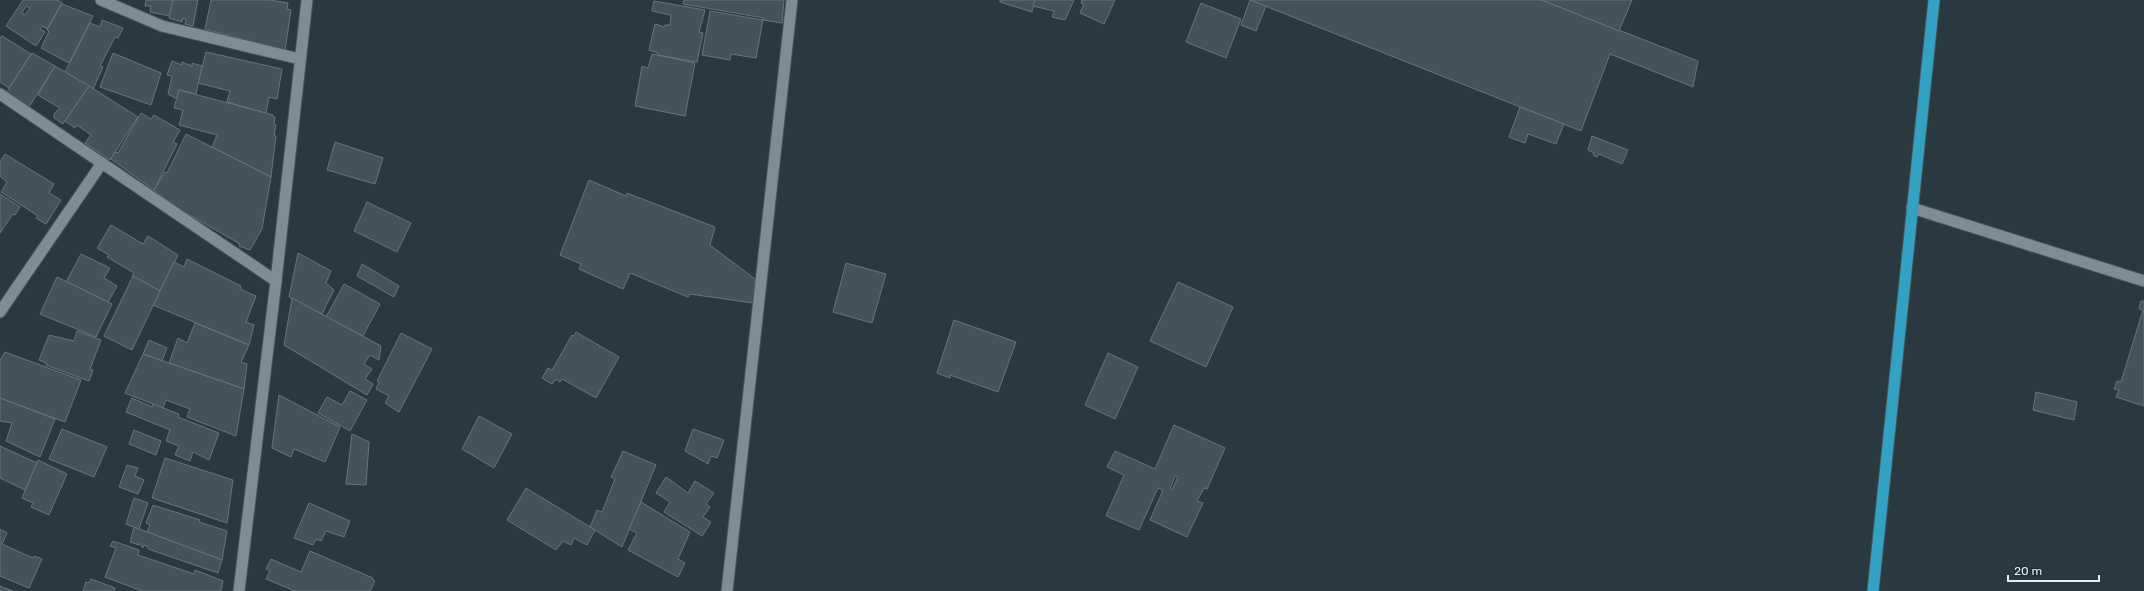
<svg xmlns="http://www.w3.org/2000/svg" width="2144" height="591" font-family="Rubik,sans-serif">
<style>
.building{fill:#43535b;stroke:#64757c;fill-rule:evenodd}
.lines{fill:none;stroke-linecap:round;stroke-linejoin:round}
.minor-casing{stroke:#48565c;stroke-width:13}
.primary-casing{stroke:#48565c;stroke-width:13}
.minor{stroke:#7c8d95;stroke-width:11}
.primary{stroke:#32a1c2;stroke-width:11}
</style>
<rect width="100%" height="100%" fill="#2a3940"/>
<g class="building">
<path d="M23,0H58L62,3L47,29L42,26L40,29L45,32L36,46L6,26ZM26,6L30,8L25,15L22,13Z"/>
<polygon points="146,0 173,0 170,16 150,12 151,6 145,6"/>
<polygon points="173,0 198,0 193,26 185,24 186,19 183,18 182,22 169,18"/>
<polygon points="211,0 270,0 288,3 287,9 291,10 285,50 205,29"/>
<polygon points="684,0 784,0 782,23 763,20 764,18 683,4"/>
<polygon points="1000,0 1035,0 1032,12 1000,2"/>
<polygon points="1035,0 1074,0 1065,20 1052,17 1054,11 1033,6"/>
<polygon points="1082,0 1115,0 1104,24 1080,13 1084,4 1081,3"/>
<polygon points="1250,0 1542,0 1698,61 1693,87 1610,54 1581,131"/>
<polygon points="1250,0 1266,6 1256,31 1241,25"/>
<polygon points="1542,0 1632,0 1619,31"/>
<polygon points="654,1 705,10 699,32 703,33 697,62 658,55 658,53 649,50 655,24 664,27 665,25 670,25 671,15 652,11"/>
<polygon points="1201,3 1241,19 1226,58 1186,42"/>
<polygon points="62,4 93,16 69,63 41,48 49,31 47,30"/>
<polygon points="710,11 763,20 756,58 731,54 730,60 702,55"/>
<polygon points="102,20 123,28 118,38 115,37 100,66 103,67 93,89 65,72 90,23 100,27"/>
<polygon points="2,36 31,54 9,88 0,82 0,38"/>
<polygon points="206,52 282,69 277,99 269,97 266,113 227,102 230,91 198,83"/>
<polygon points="32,53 55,66 29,107 6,93"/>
<polygon points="113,53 161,73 151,105 100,87"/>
<polygon points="652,54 695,63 685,116 635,106 642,66 648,68"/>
<polygon points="172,61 182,65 182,62 192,66 192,63 202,66 196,94 179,90 177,99 168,94 172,76 167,75"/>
<polygon points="55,66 89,86 63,124 54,118 54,114 60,108 38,95"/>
<polygon points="89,86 138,117 110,160 85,143 91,135 77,125 75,128 65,121"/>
<polygon points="179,90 273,115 273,117 275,117 274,124 276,125 274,135 276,136 271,177 212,147 217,135 179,125 183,110 174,108"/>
<polygon points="1520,107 1564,124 1556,144 1528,134 1525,143 1509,137"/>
<polygon points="141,113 151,119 154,115 180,130 173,142 177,144 154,190 111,159 115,152 118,153"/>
<polygon points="186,134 271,177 262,229 250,250 239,246 240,244 181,210 154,190 165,172 167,173"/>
<polygon points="1592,136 1628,150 1622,164 1599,154 1597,157 1593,155 1594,153 1588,150"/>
<polygon points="335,142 383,158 375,184 327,170"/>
<polygon points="5,154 54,184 49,193 61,200 46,224 36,218 38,216 1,192 7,182 0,176 0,162"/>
<polygon points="589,180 626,196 627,193 715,227 710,245 755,279 753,303 690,294 688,297 630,273 623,289 579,269 581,264 560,255"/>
<polygon points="0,194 20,207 15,215 13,214 0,233"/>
<polygon points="367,202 411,223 397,252 354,231"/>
<polygon points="111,225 143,244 148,236 178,255 160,291 132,276 134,273 107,257 109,255 97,248"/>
<polygon points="298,253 331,271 326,283 334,290 322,314 289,297"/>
<polygon points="81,254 110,268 104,278 117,286 108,302 66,282"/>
<polygon points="187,259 241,286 240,289 256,296 246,322 254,325 249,345 153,305 174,262 184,267"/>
<polygon points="846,263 886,274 872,323 833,312"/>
<polygon points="362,264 399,286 394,297 357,276"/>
<polygon points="133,276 160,291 132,350 104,336"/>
<polygon points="57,277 112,304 96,337 40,314"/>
<polygon points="1178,282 1233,307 1206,367 1150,341"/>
<polygon points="344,284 380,304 363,336 326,317"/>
<polygon points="292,298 381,346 379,360 370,355 364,364 372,369 365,379 373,384 367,395 284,345"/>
<polygon points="2141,301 2144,301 2144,406 2116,397 2119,390 2114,389 2117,381 2121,382 2143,310 2139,309"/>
<polygon points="954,320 1016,342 998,392 950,375 950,378 937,373"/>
<polygon points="195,323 249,345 241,362 247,364 244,389 169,363 178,338 187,343"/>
<polygon points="77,331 101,340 90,369 93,370 89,381 46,365 46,363 39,360 49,335 74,341"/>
<polygon points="576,332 619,357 596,398 562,379 560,382 556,379 552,384 542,378 548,368 552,370 572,335 574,336"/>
<polygon points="401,333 432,349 399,412 385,403 389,396 376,389 379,382 377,381"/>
<polygon points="149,340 167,348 162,361 143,354"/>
<polygon points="5,352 81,380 65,422 0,398 0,360"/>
<polygon points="1108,353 1138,367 1115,419 1085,405"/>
<polygon points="143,354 244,389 236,436 187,417 190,409 166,400 163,408 125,393"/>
<polygon points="350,391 367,400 350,431 318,413 327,397 342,405"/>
<polygon points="2036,392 2077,402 2074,420 2033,410"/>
<polygon points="279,395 340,427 325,462 294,449 291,457 272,448"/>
<polygon points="0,398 55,419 40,457 6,441 12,423 0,421"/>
<polygon points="132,398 152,407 153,404 179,414 178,417 219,433 209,460 193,452 190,461 175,455 179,446 166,441 170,430 126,412"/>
<polygon points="479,416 512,434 494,468 462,449"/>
<path d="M1174,425L1225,448L1207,489L1204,488L1197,501L1203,503L1187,537L1150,520L1163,490L1158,488L1139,530L1106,516L1124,475L1107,467L1115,451L1155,469ZM1175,476L1178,477L1172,490L1170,489Z"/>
<polygon points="62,429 107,447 94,477 49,459"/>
<polygon points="693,429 724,440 717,458 711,456 708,464 685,451"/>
<polygon points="134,430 161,441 156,455 129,444"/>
<polygon points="352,434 369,442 366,485 346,484"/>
<polygon points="0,446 37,463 25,490 0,478"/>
<polygon points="623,451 656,465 622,547 590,527 597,510 602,512 615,479 611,477"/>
<polygon points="165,458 233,480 227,523 152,498"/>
<polygon points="38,460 67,474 49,515 31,507 33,503 22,498"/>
<polygon points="127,465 138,468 135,476 144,480 138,494 119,487"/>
<polygon points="666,477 688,493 695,481 714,493 706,504 710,507 703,517 711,522 702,536 664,512 670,502 656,493"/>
<polygon points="526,488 595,530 587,545 574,538 571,545 563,541 556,550 507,520"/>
<polygon points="134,498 148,503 139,529 126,524"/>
<polygon points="641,502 690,532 678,559 685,563 678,577 628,550 637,533 629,529"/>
<polygon points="309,503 350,521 344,537 326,531 321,541 316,539 313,545 294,538"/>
<polygon points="153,505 200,520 199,522 227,531 222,560 147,532 150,525 146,523"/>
<polygon points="134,527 222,560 218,573 148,549 148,547 144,545 143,548 139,543 139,545 130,542"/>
<polygon points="0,529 7,533 2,544 33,558 34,556 42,559 29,588 0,576"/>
<polygon points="113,541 139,550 138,555 194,574 195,570 223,581 221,591 142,591 105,577 116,548 110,546"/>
<polygon points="310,551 373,578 372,579 375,581 370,591 295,591 266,579 270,571 266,569 271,559 301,572"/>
<polygon points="91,579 115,588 114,591 83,591 86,582 89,583"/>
<polygon points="0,586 13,591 0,591"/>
</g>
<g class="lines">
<g class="minor-casing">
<g id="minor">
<polyline points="101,0 162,26 300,59"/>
<polyline points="0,94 276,281"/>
<polyline points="1912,208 2144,281"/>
<polyline points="0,312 102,163"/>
<polyline points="239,591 276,281 307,0"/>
<polyline points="727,591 792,0"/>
</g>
</g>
<g class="primary-casing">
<polyline id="primary" points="1873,591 1934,0"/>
</g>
<use href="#minor" class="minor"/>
<use href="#primary" class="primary"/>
</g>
<path d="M2008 575v6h91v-6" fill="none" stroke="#e6f0f4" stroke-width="2"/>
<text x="2014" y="575" font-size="12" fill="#e6f0f4" stroke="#202f36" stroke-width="3" paint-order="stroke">20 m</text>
</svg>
